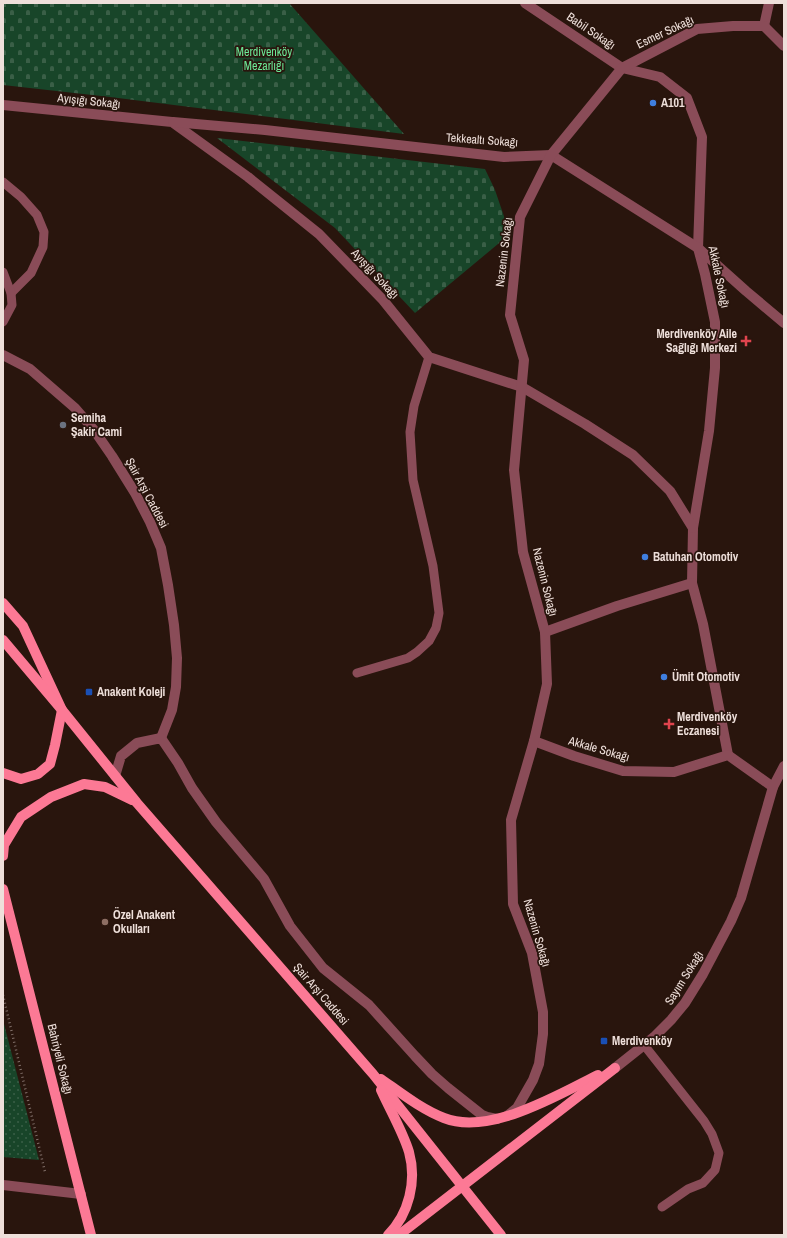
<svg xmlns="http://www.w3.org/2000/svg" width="787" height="1238" font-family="'Archivo Narrow',sans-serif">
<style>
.green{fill:url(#green-dots)}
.cemetery{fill:url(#cemetery-stones)}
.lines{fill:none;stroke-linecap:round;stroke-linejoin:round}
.path{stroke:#7f6d67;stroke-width:2.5;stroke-dasharray:1 3;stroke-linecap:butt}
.service{stroke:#8a4c58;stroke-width:9}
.minor{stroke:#8a4c58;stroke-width:10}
.tertiary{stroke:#8a4c58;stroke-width:10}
.primary{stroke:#fc7995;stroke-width:10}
.shop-dot{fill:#3f7fe0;stroke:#29150d;stroke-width:1.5}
.health-dot{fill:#e0444e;stroke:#29150d;stroke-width:1.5}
.worship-dot{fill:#6b7280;stroke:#29150d;stroke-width:1.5}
.transit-dot{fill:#1a4fb4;stroke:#29150d;stroke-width:1.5}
.education-dot{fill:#8d6e63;stroke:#29150d;stroke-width:1.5}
.labels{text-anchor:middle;stroke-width:3.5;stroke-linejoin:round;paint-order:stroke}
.street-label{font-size:12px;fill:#eedfda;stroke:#29150d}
.park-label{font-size:12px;fill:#6ce897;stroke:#29150d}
.poi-label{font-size:12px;font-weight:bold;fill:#eedfda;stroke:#29150d;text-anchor:start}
</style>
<defs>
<pattern id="green-dots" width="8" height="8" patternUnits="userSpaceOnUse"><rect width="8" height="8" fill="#184529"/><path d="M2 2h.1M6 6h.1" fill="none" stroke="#3a5f47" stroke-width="1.8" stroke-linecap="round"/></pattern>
<pattern id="cemetery-stones" width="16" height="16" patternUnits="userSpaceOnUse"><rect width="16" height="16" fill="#184529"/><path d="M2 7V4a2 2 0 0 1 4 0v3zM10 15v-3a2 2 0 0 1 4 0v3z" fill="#3a5f47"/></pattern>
</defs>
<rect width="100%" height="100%" fill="#29150d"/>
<polygon class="green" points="3,1020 39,1160 3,1157"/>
<g class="cemetery">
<polygon points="3,3 289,3 404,134 110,97 3,85"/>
<polygon points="217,138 485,169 495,190 510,234 415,313 335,228"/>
</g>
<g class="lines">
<polyline class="path" points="3,995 45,1172"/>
<g class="service">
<polyline points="3,182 21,197 37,215 44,232 43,247 31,273 11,293"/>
<polyline points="3,272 11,293 12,305 3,322"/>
<polyline points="357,673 408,658 417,652 429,641 436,628 439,613 433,566 413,480 410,432 414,406 429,357"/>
<polyline points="644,1045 704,1121 712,1134 719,1153 715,1170 703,1183 688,1189 662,1207"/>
</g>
<g class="minor">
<polyline points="525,3 622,68 660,77 687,98 702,137 698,248 705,274 715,322 715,368 709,431 693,528 692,583 703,624 728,755"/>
<polyline points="764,26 769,3"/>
<polyline points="3,105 172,122 248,177 319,234 383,300 429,357 522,387 585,424 633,455 670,491 693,528"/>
<polyline points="173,122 265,130 504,157 551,155 698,248 746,291 784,323"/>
<polyline points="3,355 30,369 75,408 94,430 112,456 135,493 150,522 161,548 168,585 174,625 177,658 176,687 172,710 161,738"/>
<polyline points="545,632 617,606 692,583"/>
<polyline points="534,741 574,756 623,771 674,772 728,755 773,787"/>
<polyline points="115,776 121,756 137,743 161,738 178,763 192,788 216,822 264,879 290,926 323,968 369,1005 415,1056 432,1074 448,1088 482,1115 487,1117 497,1119"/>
<polyline points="507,1116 517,1108 533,1080 539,1064 543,1034 543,1012 532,953 513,904 511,820 534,741 547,684 545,632 523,552 514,470 524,360 510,315 520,217 551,155 622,68 697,29 733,26 764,26 784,46"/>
</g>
<g class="tertiary">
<polyline points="615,1068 654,1037 671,1020 685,1003 703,974 731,921 741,898 773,787 784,766"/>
<polyline points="3,1185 81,1194"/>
</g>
<g class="primary">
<polyline points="3,603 23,626 62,710 55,745 50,764 38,774 21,779 3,773"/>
<polyline points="3,640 62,710 137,803 373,1074 501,1235"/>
<polyline points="3,856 4,845 21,817 51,797 84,784 105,787 132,800"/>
<polyline points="3,889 91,1235"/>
<path d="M381,1079C401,1093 421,1109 444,1118C489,1136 558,1095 598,1075"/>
<path d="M381,1090C390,1110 403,1132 409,1152C417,1181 409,1214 388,1235"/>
<polyline points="399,1235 615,1068"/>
</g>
</g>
<g class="shop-dot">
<circle cx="653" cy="103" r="4"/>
<circle cx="645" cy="557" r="4"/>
<circle cx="664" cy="677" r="4"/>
</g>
<g class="health-dot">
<path d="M744 335h4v4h4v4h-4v4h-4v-4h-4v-4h4z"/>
<path d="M667 718h4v4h4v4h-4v4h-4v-4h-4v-4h4z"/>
</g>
<circle class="worship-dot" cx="63" cy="425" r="4"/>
<g class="transit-dot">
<rect x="85" y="688" width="8" height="8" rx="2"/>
<rect x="600" y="1037" width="8" height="8" rx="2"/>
</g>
<circle class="education-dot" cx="105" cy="922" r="4"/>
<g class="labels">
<g class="street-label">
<text transform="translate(591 31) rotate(34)" y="4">Babil Sokağı</text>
<text transform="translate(665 32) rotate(-25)" y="4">Esmer Sokağı</text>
<text transform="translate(89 101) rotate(6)" y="4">Ayışığı Sokağı</text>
<text transform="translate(482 140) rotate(4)" y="4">Tekkealtı Sokağı</text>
<text transform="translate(504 252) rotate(-83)" y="4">Nazenin Sokağı</text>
<text transform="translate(375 274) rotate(47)" y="4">Ayışığı Sokağı</text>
<text transform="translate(719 277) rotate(78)" y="4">Akkale Sokağı</text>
<text transform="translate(147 493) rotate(62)" y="4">Şair Arşi Caddesi</text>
<text transform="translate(545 582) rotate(76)" y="4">Nazenin Sokağı</text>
<text transform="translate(599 749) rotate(16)" y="4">Akkale Sokağı</text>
<text transform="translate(537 933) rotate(74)" y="4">Nazenin Sokağı</text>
<text transform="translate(684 978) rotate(-58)" y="4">Sayım Sokağı</text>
<text transform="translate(321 994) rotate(49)" y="4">Şair Arşi Caddesi</text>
<text transform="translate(60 1059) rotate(76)" y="4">Bahriyeli Sokağı</text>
</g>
<g class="park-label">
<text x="264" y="56">Merdivenköy<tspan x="264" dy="14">Mezarlığı</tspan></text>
</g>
<g class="poi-label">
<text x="661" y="107">A101</text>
<text x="737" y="338" text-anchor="end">Merdivenköy Aile<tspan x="737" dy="14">Sağlığı Merkezi</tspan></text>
<text x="71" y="422">Semiha<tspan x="71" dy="14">Şakir Cami</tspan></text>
<text x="653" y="561">Batuhan Otomotiv</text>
<text x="672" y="681">Ümit Otomotiv</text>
<text x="97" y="696">Anakent Koleji</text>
<text x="677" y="721">Merdivenköy<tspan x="677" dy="14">Eczanesi</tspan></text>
<text x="113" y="919">Özel Anakent<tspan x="113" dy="14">Okulları</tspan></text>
<text x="612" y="1045">Merdivenköy</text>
</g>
</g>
<rect width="787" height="1238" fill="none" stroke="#eedfda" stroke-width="8"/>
</svg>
